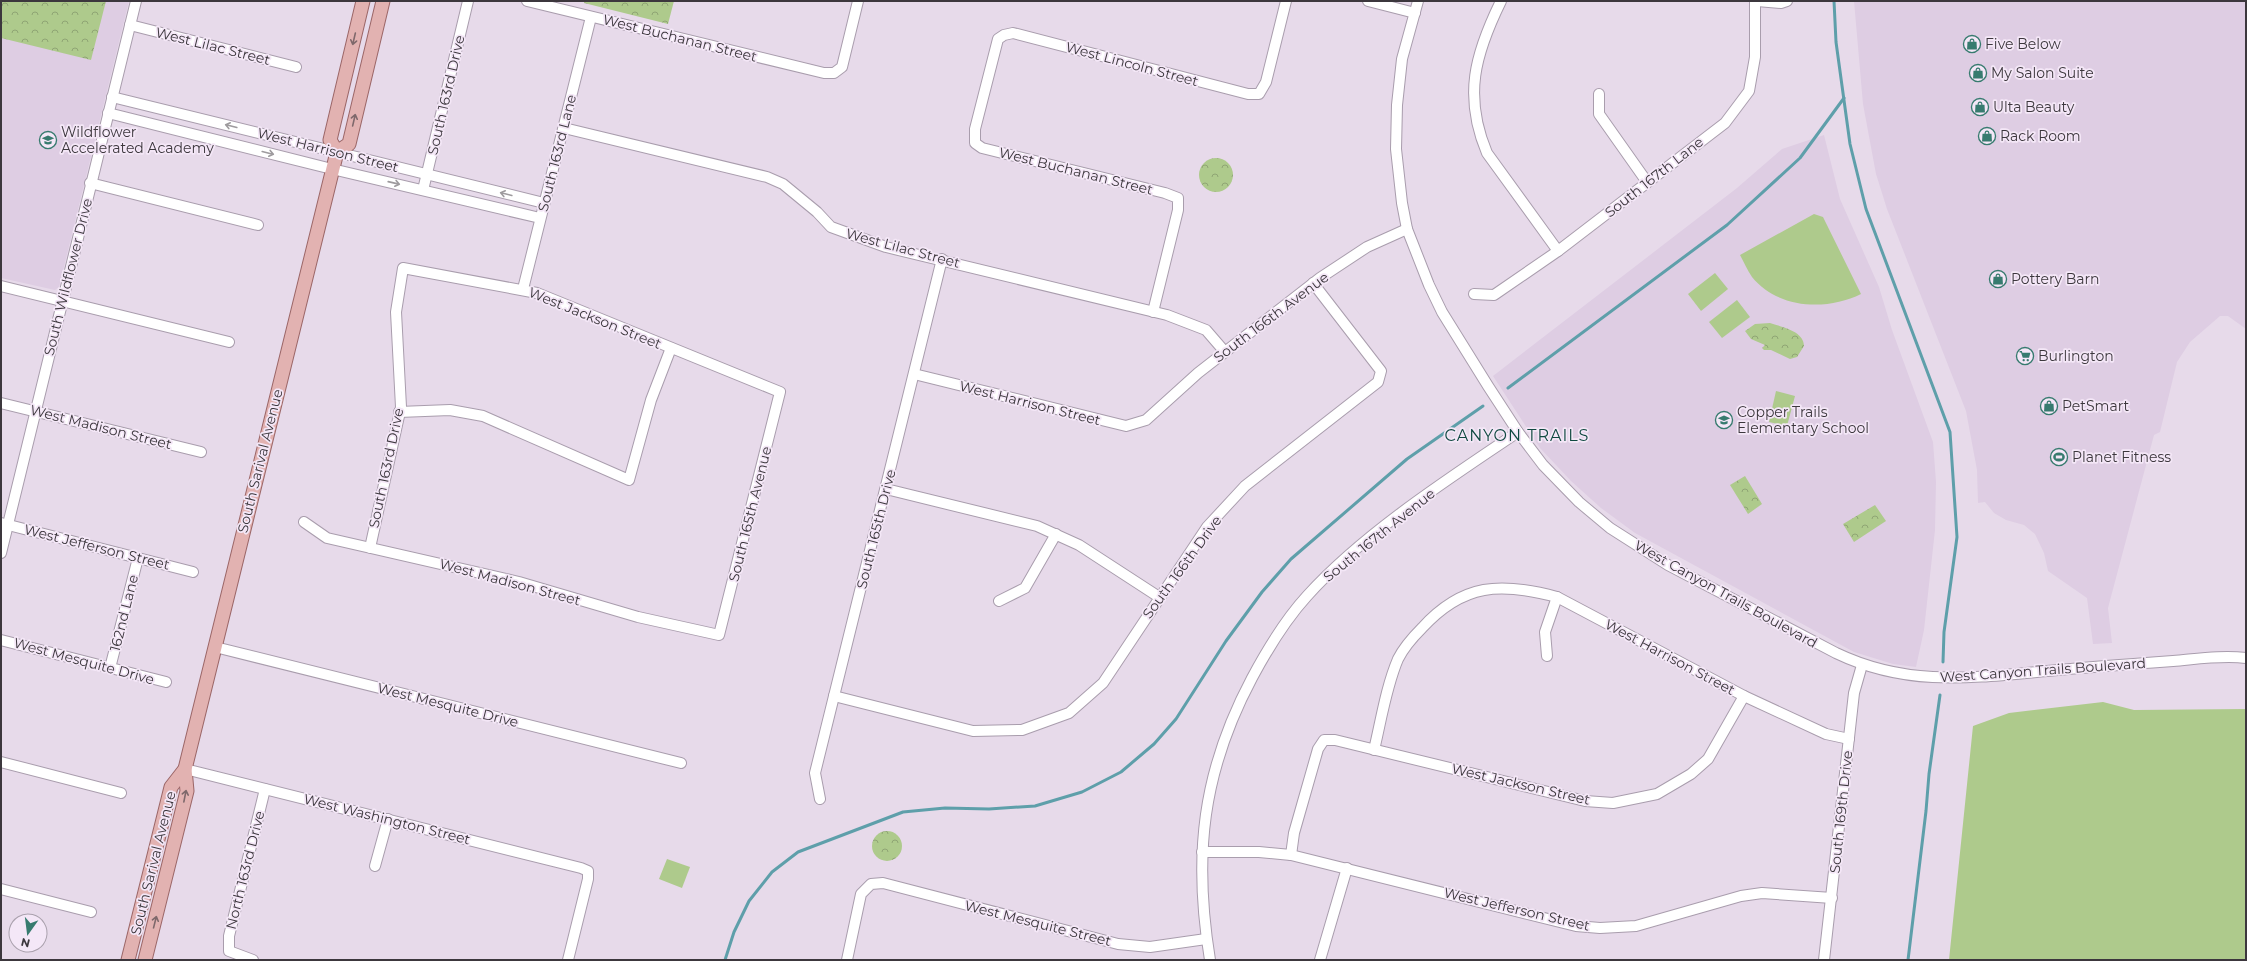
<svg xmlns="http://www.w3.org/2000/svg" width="2247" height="961" font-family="Montserrat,sans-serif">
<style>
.built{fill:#decde3}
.green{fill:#aeca8c}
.forest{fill:url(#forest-crowns)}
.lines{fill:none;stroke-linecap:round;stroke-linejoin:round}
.stream{stroke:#5e9faa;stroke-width:3}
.minor-casing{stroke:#a99dad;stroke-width:12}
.major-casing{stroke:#9b6667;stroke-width:15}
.minor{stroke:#fff;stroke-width:10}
.major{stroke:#e2b2b1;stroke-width:13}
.oneway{stroke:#7e686b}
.oneway2{stroke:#9e9b9e}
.labels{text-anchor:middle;stroke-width:3.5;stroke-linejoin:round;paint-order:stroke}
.street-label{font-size:14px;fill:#3c373d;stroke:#f4e7f7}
.poi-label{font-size:14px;fill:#3c373d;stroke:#f4e7f7;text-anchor:start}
.quarter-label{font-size:16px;letter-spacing:1px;fill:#0f4940;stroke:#f4e7f7}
</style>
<defs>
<pattern id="forest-crowns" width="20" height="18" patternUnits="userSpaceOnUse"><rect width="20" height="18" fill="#aeca8c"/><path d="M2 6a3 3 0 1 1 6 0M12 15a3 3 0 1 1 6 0" fill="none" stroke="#8fa574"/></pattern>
</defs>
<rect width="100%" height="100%" fill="#e7daea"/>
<g class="built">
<polygon points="1,1 129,1 59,287 55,290 1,278"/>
<polygon points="1854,1 2246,1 2246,329 2228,316 2220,316 2190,342 2177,362 2160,432 2154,435 2108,608 2112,643 2093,644 2087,598 2048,571 2044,553 2035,534 2024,525 2006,520 1994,513 1985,502 1978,503 1977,470 1966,411 1887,209 1876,174 1863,104"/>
<polygon points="1824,135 1840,199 1879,287 1892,330 1933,442 1936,482 1935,530 1924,630 1916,667 1893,664 1854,652 1635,533 1601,508 1571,481 1540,448 1493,376 1737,188 1782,149"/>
</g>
<g class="green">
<path d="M1814,214L1823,217L1861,294C1827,311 1778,309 1752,277C1747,270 1744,262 1740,255Z"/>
<polygon points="1715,273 1728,289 1701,311 1688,294"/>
<polygon points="1737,300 1750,317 1722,338 1709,322"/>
<polygon points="1776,391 1795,396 1787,426 1769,422"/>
<polygon points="2103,702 2134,710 2246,709 2246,960 1949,960 1973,726 2009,713"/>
<polygon points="667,859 690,867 682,888 659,879"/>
</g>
<g class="forest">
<polygon points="1,1 106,1 91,60 1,38"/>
<polygon points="584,1 674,1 668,24 584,3"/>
<circle cx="1216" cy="175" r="17"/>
<path d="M1770,323C1782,327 1804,331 1804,346L1797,357L1790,359L1771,350H1764L1762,348L1765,345L1751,339L1745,331L1755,324Z"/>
<polygon points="1745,476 1762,504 1748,514 1730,485"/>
<polygon points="1875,505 1886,521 1854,542 1843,524"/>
<circle cx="887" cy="846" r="15"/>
</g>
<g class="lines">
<g class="stream">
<polyline points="1834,1 1836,42 1850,144 1866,209 1950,432 1957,537 1944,632 1943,662"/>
<polyline points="1508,388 1727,225 1800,158 1844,98"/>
<polyline points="725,960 734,932 749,901 772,872 798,852 903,812 945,808 989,809 1035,806 1082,792 1121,772 1154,744 1176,719 1226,641 1262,592 1291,559 1407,459 1483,406"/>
<polyline points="1908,960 1926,811 1929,774 1940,695"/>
</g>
<g class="minor-casing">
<g id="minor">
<polyline points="527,1 824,73 834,73 842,67 858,1"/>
<polyline points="1368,1 1415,13"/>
<path d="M1418,1L1402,59L1397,105L1396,149L1402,203L1407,229L1429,285L1442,312L1488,386L1518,432L1543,465L1579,502L1610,528L1668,565L1836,653C1907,687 1971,678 2047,671C2089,667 2131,664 2173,661C2197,659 2222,655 2246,658"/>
<path d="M1501,1C1475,54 1463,96 1487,153L1558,251"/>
<polyline points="1757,1 1781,3 1787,1"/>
<polyline points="130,25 296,67"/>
<polyline points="1599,94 1599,114 1647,182"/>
<polyline points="112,97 544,203"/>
<polyline points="108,113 332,169 540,218"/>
<polyline points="564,128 767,177 783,184 817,212 831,227 886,247 1167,315 1206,330 1225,352"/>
<polyline points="90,183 258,225"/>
<polyline points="423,190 468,1"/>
<polyline points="1,286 229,342"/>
<polyline points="523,289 591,17"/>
<polyline points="1474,294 1494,295 1558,251 1725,123 1749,91 1755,57 1755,1"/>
<polyline points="1153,312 1178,210 1178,198 1165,193 982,148 975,143 975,129 998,39 1004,35 1013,33 1248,94 1259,94 1266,82 1286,1"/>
<polyline points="914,374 1126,426 1146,420 1198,373 1320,278 1367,247 1407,229"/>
<polyline points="1,403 201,452"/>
<polyline points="399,412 450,410 483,416 629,480 651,400 671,348"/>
<polyline points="886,489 1037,526 1079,545 1159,597"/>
<polyline points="304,522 327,538 519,582 638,617 719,635 780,392 537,293 403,268 396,312 401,407 370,548"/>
<polyline points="1,523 193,572"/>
<polyline points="1,553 136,1"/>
<polyline points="999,601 1025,588 1056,534"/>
<polyline points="1,640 166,682"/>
<polyline points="215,647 681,763"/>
<polyline points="1547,656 1545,632 1557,597"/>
<polyline points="110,668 138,558"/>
<polyline points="834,696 973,731 1022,730 1069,713 1103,683 1207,527 1245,486 1378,382 1381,371 1313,283"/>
<path d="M1374,750C1381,721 1386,687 1398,659C1404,647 1412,638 1422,628C1463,583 1501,582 1557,597L1744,696L1826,734L1849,739"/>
<polyline points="1,762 121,793"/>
<polyline points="185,769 581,868 588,871 588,879 568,960"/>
<polyline points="820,799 815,773 942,259"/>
<polyline points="1202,852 1259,852 1291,855 1576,926 1600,928 1636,926 1741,896 1762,893 1832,898"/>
<polyline points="1291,855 1294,833 1318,749 1324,740 1335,740 1585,801 1613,803 1657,794 1691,774 1708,759 1744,696"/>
<polyline points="375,866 388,819"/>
<polyline points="1,889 91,912"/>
<polyline points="253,960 229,951 229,936 265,789"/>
<polyline points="847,960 861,894 871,884 883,883 1118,944 1150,947 1206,939"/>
<path d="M1210,960C1193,856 1202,772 1252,678C1267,650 1285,620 1307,596C1363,534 1448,479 1518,432"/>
<polyline points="1320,960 1347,868"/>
<polyline points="1824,960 1854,693 1862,665"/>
</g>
</g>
<g class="major-casing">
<g id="major">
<polyline points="337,152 330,140 363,1"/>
<polyline points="128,960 171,787 185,769"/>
<polyline points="145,960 187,791 185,769 337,152 349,144 383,1"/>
</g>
</g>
<use href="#minor" class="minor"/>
<use href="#major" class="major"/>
</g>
<defs><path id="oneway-shaft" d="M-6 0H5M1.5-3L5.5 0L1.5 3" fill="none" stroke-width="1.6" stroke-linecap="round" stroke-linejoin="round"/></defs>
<g class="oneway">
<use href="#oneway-shaft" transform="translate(354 39) rotate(103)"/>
<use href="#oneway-shaft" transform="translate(354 120) rotate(-77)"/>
<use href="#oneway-shaft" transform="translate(185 796) rotate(-79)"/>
<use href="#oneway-shaft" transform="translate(155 922) rotate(-76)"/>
</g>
<g class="oneway2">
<use href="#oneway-shaft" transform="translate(231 126) rotate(-166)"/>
<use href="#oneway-shaft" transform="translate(268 153) rotate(14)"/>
<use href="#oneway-shaft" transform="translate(394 183) rotate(13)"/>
<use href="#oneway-shaft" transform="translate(506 194) rotate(-166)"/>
</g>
<defs>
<g id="shop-ring" transform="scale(0.9)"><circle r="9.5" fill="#f4e7f7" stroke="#377b6f" stroke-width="1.5"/><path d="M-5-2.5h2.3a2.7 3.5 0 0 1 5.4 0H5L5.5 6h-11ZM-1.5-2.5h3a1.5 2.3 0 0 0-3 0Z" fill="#377b6f"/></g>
<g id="school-ring" transform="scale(0.9)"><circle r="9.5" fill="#f4e7f7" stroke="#377b6f" stroke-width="1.5"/><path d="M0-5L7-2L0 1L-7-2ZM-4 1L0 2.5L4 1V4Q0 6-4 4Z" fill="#377b6f"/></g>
<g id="supermarket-ring" transform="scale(0.9)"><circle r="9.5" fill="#f4e7f7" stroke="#377b6f" stroke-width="1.5"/><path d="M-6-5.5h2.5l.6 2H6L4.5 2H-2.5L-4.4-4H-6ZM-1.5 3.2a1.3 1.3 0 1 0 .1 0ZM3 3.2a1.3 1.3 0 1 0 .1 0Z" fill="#377b6f"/></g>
<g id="stadium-ring" transform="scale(0.9)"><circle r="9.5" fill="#f4e7f7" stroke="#377b6f" stroke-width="1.5"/><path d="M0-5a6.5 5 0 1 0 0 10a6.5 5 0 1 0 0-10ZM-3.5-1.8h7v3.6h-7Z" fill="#377b6f"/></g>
</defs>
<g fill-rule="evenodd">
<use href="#shop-ring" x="1972" y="44"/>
<use href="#shop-ring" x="1978" y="73"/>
<use href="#shop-ring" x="1980" y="107"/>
<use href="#shop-ring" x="1987" y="136"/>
<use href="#school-ring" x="48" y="140"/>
<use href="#shop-ring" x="1998" y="279"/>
<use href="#supermarket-ring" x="2025" y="356"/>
<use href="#shop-ring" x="2049" y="406"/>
<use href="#school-ring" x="1724" y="420"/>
<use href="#stadium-ring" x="2059" y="457"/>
</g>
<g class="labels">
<g class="street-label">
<text transform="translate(680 38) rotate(14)" y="5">West Buchanan Street</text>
<text transform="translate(213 46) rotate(14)" y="5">West Lilac Street</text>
<text transform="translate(1132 64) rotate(15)" y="5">West Lincoln Street</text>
<text transform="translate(446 95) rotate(-77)" y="5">South 163rd Drive</text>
<text transform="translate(328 150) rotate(14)" y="5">West Harrison Street</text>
<text transform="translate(557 153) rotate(-76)" y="5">South 163rd Lane</text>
<text transform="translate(1076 171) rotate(14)" y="5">West Buchanan Street</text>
<text transform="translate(1654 177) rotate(-38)" y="5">South 167th Lane</text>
<text transform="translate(903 248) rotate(15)" y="5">West Lilac Street</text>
<text transform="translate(68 277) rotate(-76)" y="5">South Wildflower Drive</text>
<text transform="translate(1271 317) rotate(-37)" y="5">South 166th Avenue</text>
<text transform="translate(595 318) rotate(22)" y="5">West Jackson Street</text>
<text transform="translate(1030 403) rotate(14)" y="5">West Harrison Street</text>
<text transform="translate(101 427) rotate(14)" y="5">West Madison Street</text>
<text transform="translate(260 461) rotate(-76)" y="5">South Sarival Avenue</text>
<text transform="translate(386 468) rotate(-78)" y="5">South 163rd Drive</text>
<text transform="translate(750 514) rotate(-76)" y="5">South 165th Avenue</text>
<text transform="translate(876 529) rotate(-76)" y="5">South 165th Drive</text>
<text transform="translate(1379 535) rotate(-39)" y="5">South 167th Avenue</text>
<text transform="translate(97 547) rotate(14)" y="5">West Jefferson Street</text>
<text transform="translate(1182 567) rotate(-54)" y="5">South 166th Drive</text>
<text transform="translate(510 582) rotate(15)" y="5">West Madison Street</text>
<text transform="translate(1726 594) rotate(29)" y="5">West Canyon Trails Boulevard</text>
<text transform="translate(124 613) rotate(-76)" y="5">162nd Lane</text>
<text transform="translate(1670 657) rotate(28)" y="5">West Harrison Street</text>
<text transform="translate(84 661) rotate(15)" y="5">West Mesquite Drive</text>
<text transform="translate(2043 670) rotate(-4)" y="5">West Canyon Trails Boulevard</text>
<text transform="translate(448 705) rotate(14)" y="5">West Mesquite Drive</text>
<text transform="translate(1521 784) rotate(13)" y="5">West Jackson Street</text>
<text transform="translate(1841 812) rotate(-84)" y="5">South 169th Drive</text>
<text transform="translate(387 819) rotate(14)" y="5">West Washington Street</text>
<text transform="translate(153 863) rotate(-76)" y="5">South Sarival Avenue</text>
<text transform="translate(245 870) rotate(-76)" y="5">North 163rd Drive</text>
<text transform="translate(1517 909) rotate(13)" y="5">West Jefferson Street</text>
<text transform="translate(1038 923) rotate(14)" y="5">West Mesquite Street</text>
</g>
<g class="poi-label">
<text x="1985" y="49">Five Below</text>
<text x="1991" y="78">My Salon Suite</text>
<text x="1993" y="112">Ulta Beauty</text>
<text x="61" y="137">Wildflower<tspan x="61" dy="16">Accelerated Academy</tspan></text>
<text x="2000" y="141">Rack Room</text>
<text x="2011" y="284">Pottery Barn</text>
<text x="2038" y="361">Burlington</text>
<text x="2062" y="411">PetSmart</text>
<text x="1737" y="417">Copper Trails<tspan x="1737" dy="16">Elementary School</tspan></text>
<text x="2072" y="462">Planet Fitness</text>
</g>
<g class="quarter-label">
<text x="1517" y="441">CANYON TRAILS</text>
</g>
</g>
<rect width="2247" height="961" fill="none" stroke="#3c373d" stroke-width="4"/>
<g transform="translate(28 933) rotate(194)"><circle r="19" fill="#f4e7f7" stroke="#aaa1ad"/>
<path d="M0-3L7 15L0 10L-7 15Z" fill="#377b6f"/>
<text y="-6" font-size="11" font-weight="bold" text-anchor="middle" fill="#3c373d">N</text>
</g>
</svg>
